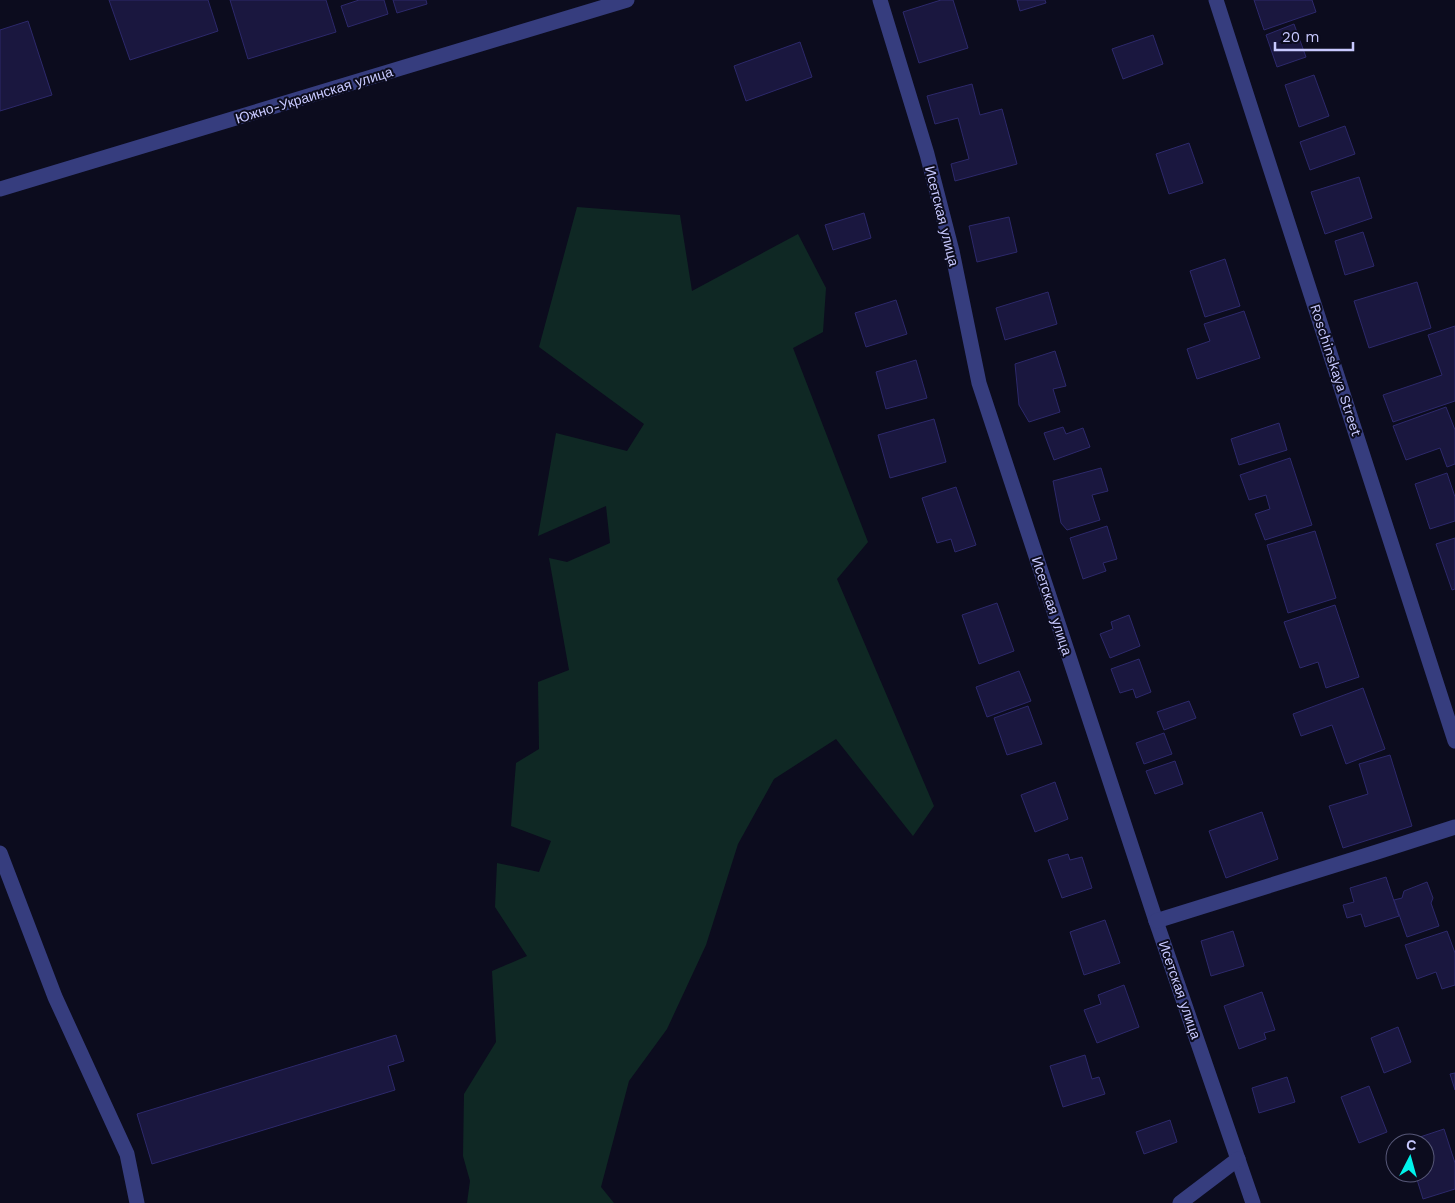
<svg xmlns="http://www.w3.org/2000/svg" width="1455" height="1203" font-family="'Work Sans',sans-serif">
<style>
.green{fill:#0f2824}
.building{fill:#1a173f;stroke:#2d296b}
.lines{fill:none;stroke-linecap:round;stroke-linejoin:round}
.minor{stroke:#363d7e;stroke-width:15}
.labels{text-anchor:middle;stroke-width:4;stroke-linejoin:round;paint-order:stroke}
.street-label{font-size:14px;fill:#c8c9ff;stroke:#0c0c1e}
</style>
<rect width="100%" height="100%" fill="#0c0c1e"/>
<polygon class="green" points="577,207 680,215 692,291 798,234 826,288 823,332 793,348 868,542 837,579 934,806 913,836 836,739 774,779 738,844 706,945 667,1029 629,1081 601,1187 614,1203 467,1203 470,1181 463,1156 464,1094 496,1042 492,971 527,956 495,907 497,863 539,872 551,841 511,826 516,763 539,749 538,682 569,670 549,558 567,562 610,543 606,506 538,536 556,433 627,451 644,424 539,347"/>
<g class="building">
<polygon points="109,0 208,0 218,31 130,60"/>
<polygon points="230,0 326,0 336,32 248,59"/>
<polygon points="359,0 384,0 388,14 348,27 341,6"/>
<polygon points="393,0 426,0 427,4 397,13"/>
<polygon points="941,0 953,0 968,48 919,63 903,12"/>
<polygon points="1017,0 1045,0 1046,3 1020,11"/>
<polygon points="1254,0 1312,0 1316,12 1264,30"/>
<polygon points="28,21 52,95 0,111 0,30"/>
<polygon points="1294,24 1306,57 1277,67 1266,35"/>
<polygon points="1153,35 1163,64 1123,79 1112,49"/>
<polygon points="800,42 812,77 746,101 734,66"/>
<polygon points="1314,75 1329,116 1299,127 1285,85"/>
<polygon points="972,84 980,115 1002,109 1017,164 955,181 951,164 969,159 958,118 935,124 927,96"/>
<polygon points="1345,126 1355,154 1310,170 1300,142"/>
<polygon points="1189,143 1203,183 1169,194 1156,154"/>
<polygon points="1359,177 1372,218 1325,234 1311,192"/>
<polygon points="864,213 871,238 833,250 825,225"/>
<polygon points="1009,217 1017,252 977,262 969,226"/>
<polygon points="1363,232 1374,266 1345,275 1335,241"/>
<polygon points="1225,259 1240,306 1205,317 1190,271"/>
<polygon points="1417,282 1431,328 1369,348 1354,301"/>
<polygon points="1048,292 1057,324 1005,340 996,308"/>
<polygon points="896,300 907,334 866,347 855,313"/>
<polygon points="1244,311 1260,358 1197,379 1187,349 1210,341 1204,324"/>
<polygon points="1455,326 1455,401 1393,422 1383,395 1442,375 1428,335"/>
<polygon points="1055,351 1066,386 1053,389 1060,412 1029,422 1019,405 1015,364"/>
<polygon points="916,360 927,398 886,409 876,372"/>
<polygon points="1446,407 1455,430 1455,464 1447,467 1440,448 1406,460 1393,426"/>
<polygon points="934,419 946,462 890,478 878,435"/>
<polygon points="1279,423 1287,450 1239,465 1231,439"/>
<polygon points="1063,427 1066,434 1083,428 1090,447 1054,460 1044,433"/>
<polygon points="1290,458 1312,525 1265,540 1255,514 1270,509 1266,495 1249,500 1240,475"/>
<polygon points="1101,468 1108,491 1092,495 1100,520 1067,530 1061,523 1053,481"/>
<polygon points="1447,473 1455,497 1455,521 1430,529 1415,484"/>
<polygon points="956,487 976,545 955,552 951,539 937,543 922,498"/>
<polygon points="1107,526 1117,559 1103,563 1106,571 1083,579 1070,538"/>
<polygon points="1315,531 1336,598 1288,613 1267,545"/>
<polygon points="1455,538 1455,589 1452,590 1436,544"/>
<polygon points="997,603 1014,651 979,664 962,615"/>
<polygon points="1335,605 1359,677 1326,688 1318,662 1300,668 1284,622"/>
<polygon points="1129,615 1140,646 1110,658 1100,634 1113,629 1111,622"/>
<polygon points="1139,659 1151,692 1136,698 1133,689 1120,693 1111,669"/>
<polygon points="1019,671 1031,701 987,717 976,687"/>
<polygon points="1363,688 1385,749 1346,764 1332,725 1301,736 1293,714"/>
<polygon points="1189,701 1196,718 1164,730 1157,712"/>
<polygon points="1028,706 1042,744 1007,755 994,718"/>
<polygon points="1164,733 1172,754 1144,764 1136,743"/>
<polygon points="1390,755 1412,826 1343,848 1329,806 1368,794 1359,764"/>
<polygon points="1175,761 1183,784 1155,794 1146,771"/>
<polygon points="1055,782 1068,819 1035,832 1021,795"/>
<polygon points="1262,812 1278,859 1226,878 1209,831"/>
<polygon points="1068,854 1070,860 1082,857 1092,888 1062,898 1048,860"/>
<polygon points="1386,877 1399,916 1365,927 1361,914 1347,918 1343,905 1354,902 1350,888"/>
<polygon points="1427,882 1433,898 1431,903 1439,926 1407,937 1394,900 1402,898 1404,891"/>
<polygon points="1105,920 1120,963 1084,975 1070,932"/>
<polygon points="1233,931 1244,966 1211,976 1201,941"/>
<polygon points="1447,931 1455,953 1455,985 1442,989 1436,972 1417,979 1405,945"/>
<polygon points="1124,985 1139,1027 1097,1043 1084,1010 1101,1004 1098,995"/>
<polygon points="1262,992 1275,1030 1264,1033 1266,1039 1239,1049 1224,1006"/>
<polygon points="1398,1027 1411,1062 1384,1073 1371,1038"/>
<polygon points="396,1035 404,1061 388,1066 395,1090 152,1164 137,1114"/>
<polygon points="1085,1055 1092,1079 1099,1077 1105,1094 1063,1107 1050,1066"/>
<polygon points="1455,1073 1455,1090 1450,1074"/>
<polygon points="1287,1077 1295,1102 1259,1113 1252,1088"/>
<polygon points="1369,1086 1387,1132 1359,1143 1341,1097"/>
<polygon points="1170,1120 1177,1142 1144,1154 1136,1132"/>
<polygon points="1444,1129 1455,1163 1455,1189 1423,1199 1415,1173 1425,1173 1425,1143 1405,1143 1405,1142"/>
</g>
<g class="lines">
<g class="minor">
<polyline points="880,0 927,154 952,251 979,383 1156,921 1253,1203"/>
<polyline points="1216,0 1455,741"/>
<polyline points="0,189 627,0"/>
<polyline points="0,853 55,997 127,1154 137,1203"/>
<polyline points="1156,921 1377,852 1455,827"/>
<polyline points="1180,1203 1238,1159"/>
</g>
</g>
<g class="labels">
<g class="street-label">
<text transform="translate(314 95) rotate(-17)" y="5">Южно-Украинская улица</text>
<text transform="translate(942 216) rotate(76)" y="5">Исетская улица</text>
<text transform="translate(1336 370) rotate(72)" y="5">Roschinskaya Street</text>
<text transform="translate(1052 606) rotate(72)" y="5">Исетская улица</text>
<text transform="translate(1180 990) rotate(71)" y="5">Исетская улица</text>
</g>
</g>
<g transform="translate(1410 1158) rotate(6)"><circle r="24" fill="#0c0c1e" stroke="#575878"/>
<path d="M0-4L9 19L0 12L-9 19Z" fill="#00f3eb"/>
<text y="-8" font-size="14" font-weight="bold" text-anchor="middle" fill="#c8c9ff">С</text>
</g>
<path d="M1275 42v8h78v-8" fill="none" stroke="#c8c9ff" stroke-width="2.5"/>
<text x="1282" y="42" font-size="15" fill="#c8c9ff" stroke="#0c0c1e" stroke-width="4" paint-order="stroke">20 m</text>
</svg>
